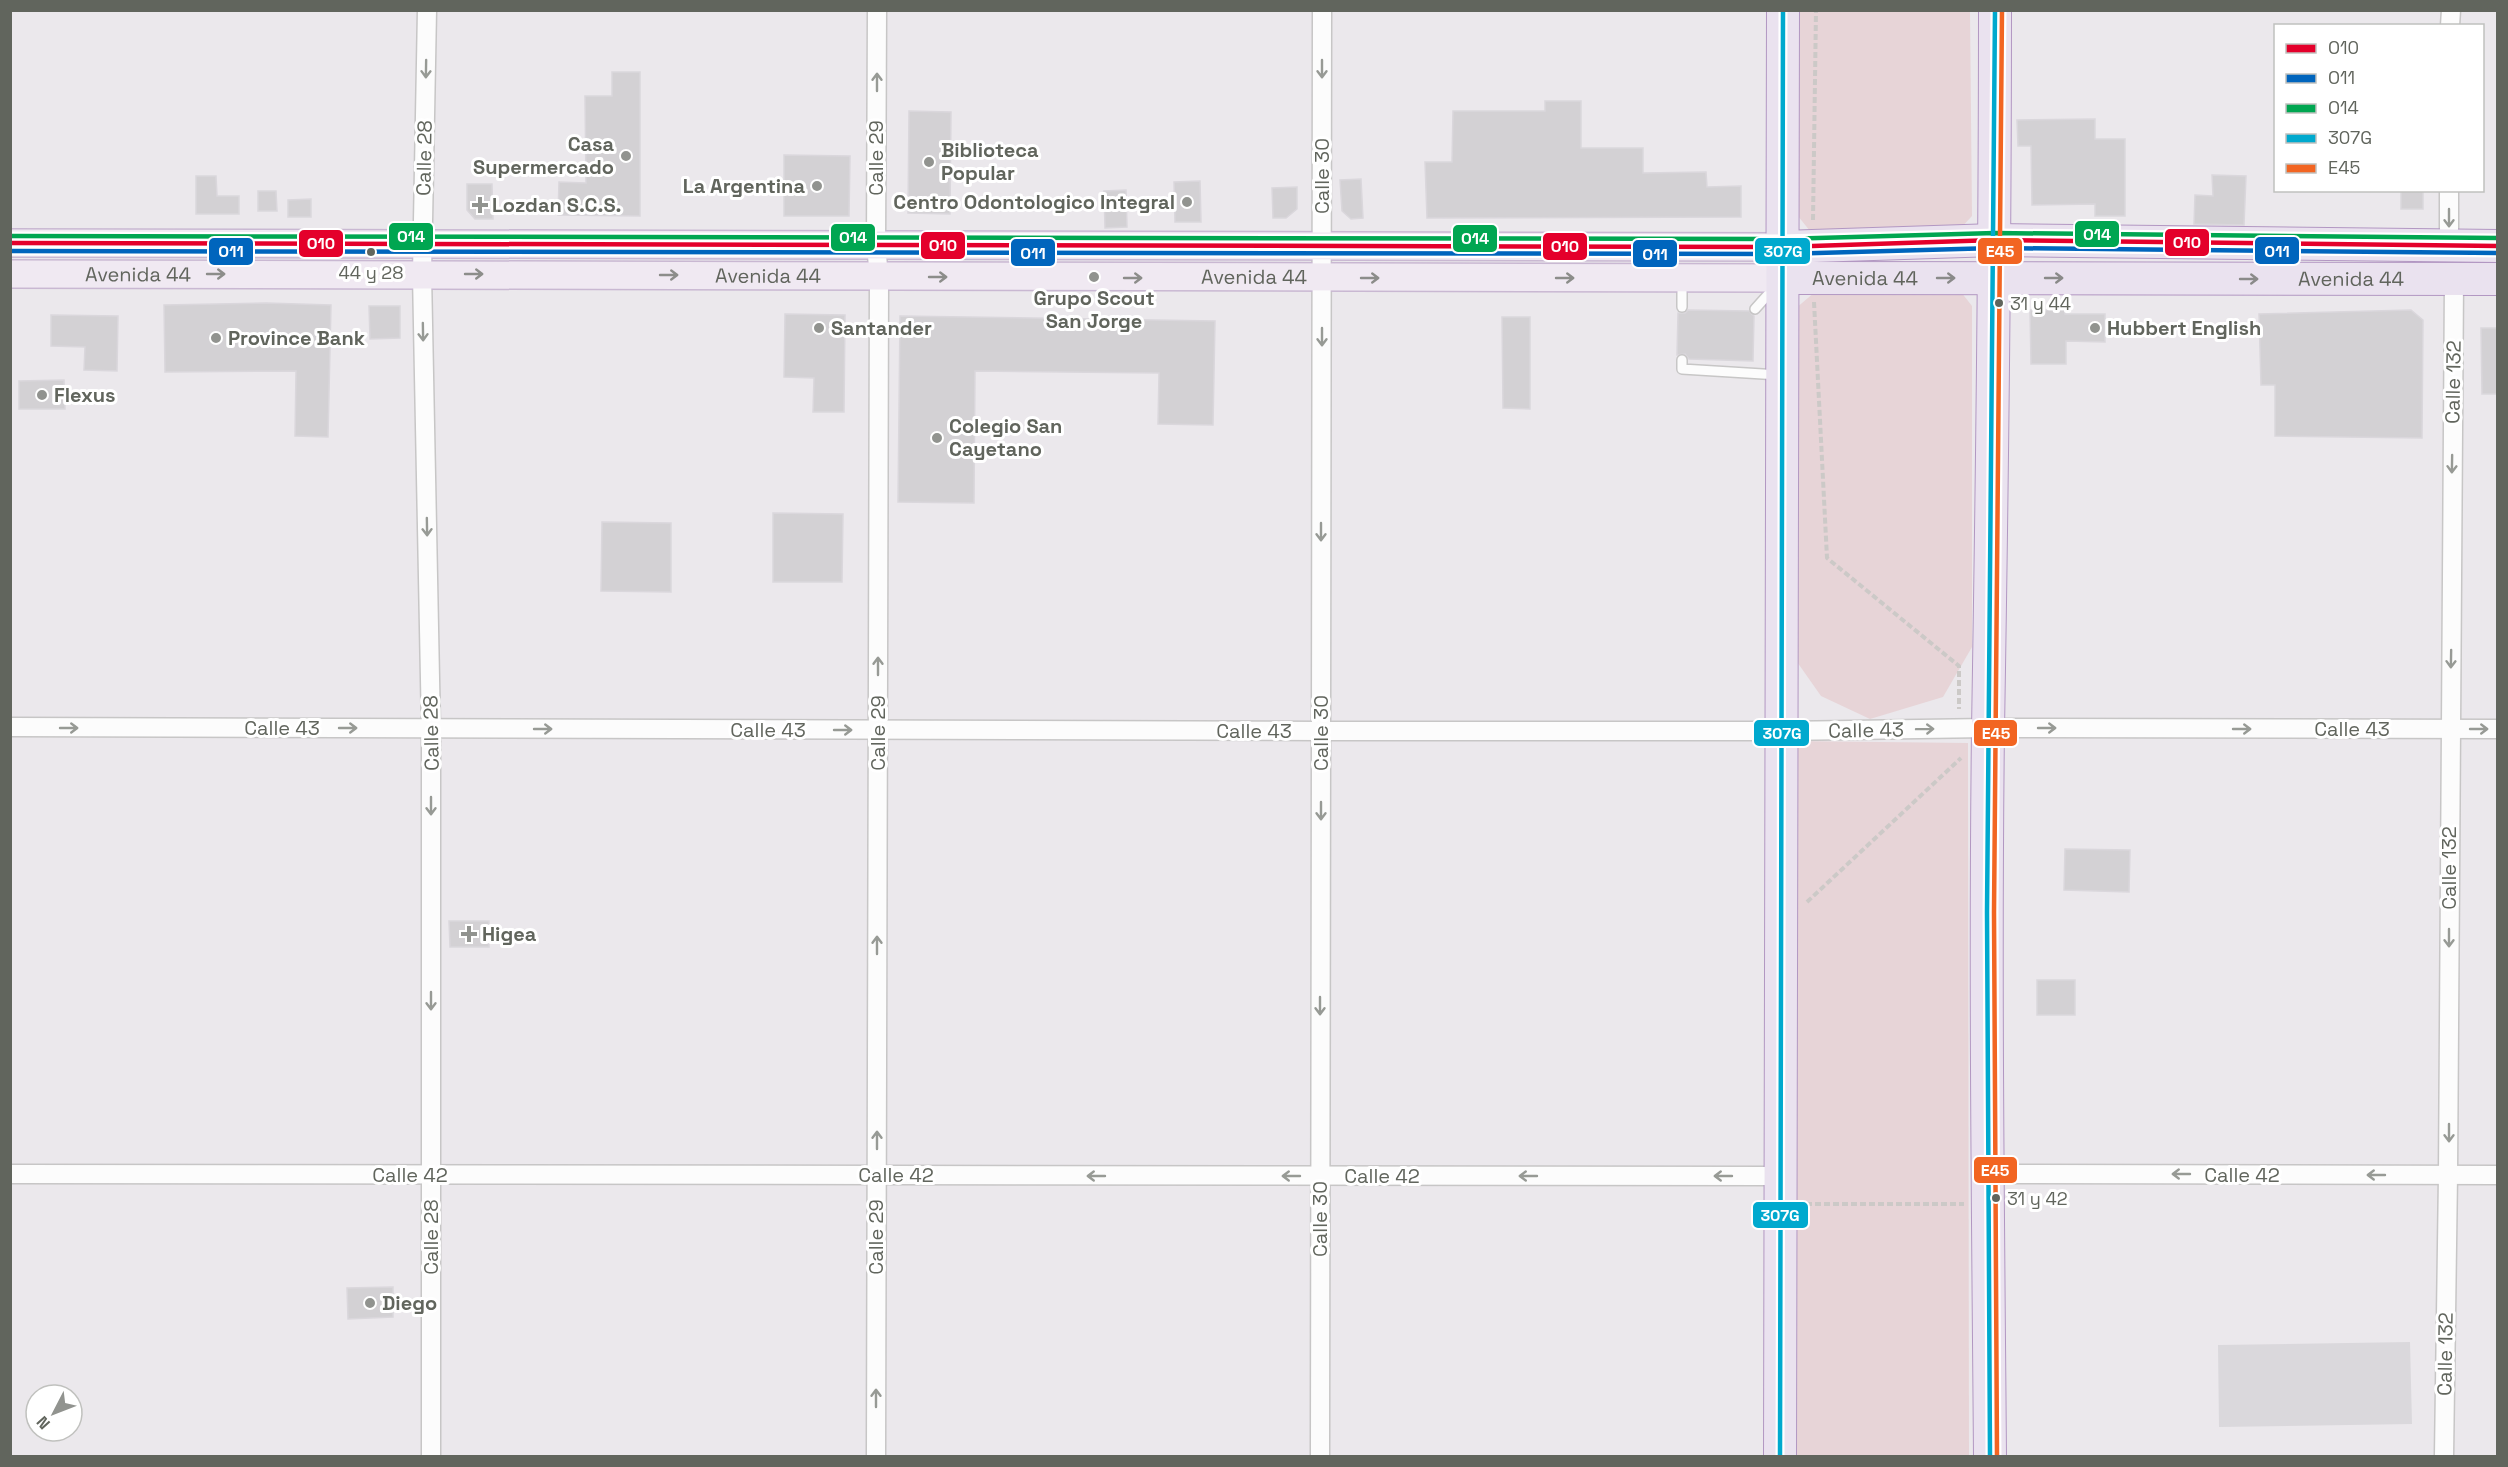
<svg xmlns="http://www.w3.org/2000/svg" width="2508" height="1467" font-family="'Space Grotesk',sans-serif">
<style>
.industrial{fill:#dad8dc}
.green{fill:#e7d4d7}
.building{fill:#d3d1d4;stroke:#dad7dc;stroke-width:1.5}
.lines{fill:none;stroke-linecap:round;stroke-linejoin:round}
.lane-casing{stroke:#c7c6c6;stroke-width:12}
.street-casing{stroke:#c7c6c6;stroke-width:21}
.primary-casing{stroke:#c9b8d2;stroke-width:30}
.highway-casing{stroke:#b297c2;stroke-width:34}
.path{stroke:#ccc9c7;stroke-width:4;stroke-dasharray:6 3;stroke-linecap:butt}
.lane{stroke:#fcfcfc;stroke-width:9}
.street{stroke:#fcfcfc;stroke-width:18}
.primary{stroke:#f0e9f2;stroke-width:27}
.highway{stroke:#eae2ef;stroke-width:32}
.bus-1-casing{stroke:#fff;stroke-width:9}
.bus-2-casing{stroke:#fff;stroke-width:9}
.bus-3-casing{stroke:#fff;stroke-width:9}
.bus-4-casing{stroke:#fff;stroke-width:9}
.bus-5-casing{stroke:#fff;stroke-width:9}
.bus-1{stroke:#e4002b;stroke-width:4.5}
.bus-2{stroke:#0065bd;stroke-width:4.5}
.bus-3{stroke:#00a651;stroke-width:4.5}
.bus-4{stroke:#00a9ce;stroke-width:4.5}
.bus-5{stroke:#f26522;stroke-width:4.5}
.oneway{stroke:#979a95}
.oneway2{stroke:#8c8d8a}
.oneway3{stroke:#8a8a89}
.poi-dot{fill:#91938f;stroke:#fff;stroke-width:2}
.bus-dot{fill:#61655d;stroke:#fff;stroke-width:2}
.labels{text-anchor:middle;stroke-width:6;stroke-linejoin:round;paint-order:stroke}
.bus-label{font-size:18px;fill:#61655d;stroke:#fff;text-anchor:start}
.poi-label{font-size:20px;font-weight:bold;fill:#61655d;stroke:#fff;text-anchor:start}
.street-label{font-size:20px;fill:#61655d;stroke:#fff}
.line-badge{stroke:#fff;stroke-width:2}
.badge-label{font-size:16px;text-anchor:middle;font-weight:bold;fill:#fff}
</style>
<rect width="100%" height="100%" fill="#ebe8ec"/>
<polygon class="industrial" points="2410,1342 2412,1424 2219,1427 2218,1345"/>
<g class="green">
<polygon points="1795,11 1970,11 1972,216 1958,231 1810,231 1798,216"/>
<polygon points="1815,292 1961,292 1972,306 1972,647 1943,697 1870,719 1821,696 1795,659 1795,309"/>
<polygon points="1791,741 1968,743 1969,1456 1791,1456"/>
</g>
<g class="building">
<polygon points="612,72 640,72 640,216 558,215 559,182 586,183 585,96 612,96"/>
<polygon points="1545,101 1581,101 1581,148 1643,148 1643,173 1706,172 1707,187 1741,186 1741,217 1427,218 1425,162 1452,162 1453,111 1545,111"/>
<polygon points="909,111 951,112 950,214 908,213"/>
<polygon points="2095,119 2095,139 2125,139 2125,216 2095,216 2095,204 2032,205 2031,146 2018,146 2017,120"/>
<polygon points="784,155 850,156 849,216 784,216"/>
<polygon points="2212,175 2246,176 2244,225 2194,224 2195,195 2213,196"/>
<polygon points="196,176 216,176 217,196 239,196 239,214 196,214"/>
<polygon points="1361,179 1363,218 1351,219 1342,211 1340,180"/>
<polygon points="1200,181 1201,222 1175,222 1174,182"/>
<polygon points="467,184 492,184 493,219 475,219 467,210"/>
<polygon points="1297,187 1297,209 1286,218 1273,218 1272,188"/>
<polygon points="1126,190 1127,227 1105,228 1104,191"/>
<rect x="2401" y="190" width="22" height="19"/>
<polygon points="258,191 276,191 277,211 258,211"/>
<polygon points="311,199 311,217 288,217 288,200"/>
<polygon points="266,303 331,305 328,437 295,436 296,371 165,372 164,305"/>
<polygon points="369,306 400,306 400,338 370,339"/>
<polygon points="1688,310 1749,311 1754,316 1753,361 1689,359 1685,354 1677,355 1678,313 1685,313"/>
<polygon points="2030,310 2065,310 2065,314 2105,314 2105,342 2066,341 2066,364 2031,364"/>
<polygon points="2411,310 2423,320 2422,438 2275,436 2275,385 2261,385 2259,314"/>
<polygon points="785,314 845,315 844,412 813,412 814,378 784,377"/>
<polygon points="51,315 118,316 117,371 84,370 85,347 51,346"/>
<polygon points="900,316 1215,321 1213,425 1158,424 1159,373 975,371 974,503 898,502"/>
<polygon points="1502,317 1530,317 1530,409 1503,408"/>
<polygon points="2481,328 2498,328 2498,394 2482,394"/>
<polygon points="64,380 65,409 19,409 19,381"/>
<polygon points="773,513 843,514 842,582 773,582"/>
<polygon points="602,522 671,523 671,592 601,591"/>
<polygon points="2065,849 2130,850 2129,892 2064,890"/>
<polygon points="449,921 489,921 489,947 450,947"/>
<rect x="2037" y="980" width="38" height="35"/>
<polygon points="393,1287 393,1317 348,1319 347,1288"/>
</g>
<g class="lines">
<g class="lane-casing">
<g id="lane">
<polyline points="1682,280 1682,307"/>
<polyline points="1755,309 1773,289"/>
<polyline points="1682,360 1682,369 1779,375"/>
</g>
</g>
<g class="street-casing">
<g id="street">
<polyline points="427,10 422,274 431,729 431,1456"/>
<polyline points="2450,26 2451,10"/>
<polyline points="2449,246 2449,190"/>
<polyline points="10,727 1321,731 1782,731 1988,728 2498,729"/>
<polyline points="10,1174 1781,1176"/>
<polyline points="1987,1174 2498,1175"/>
<polyline points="876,1456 879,277 876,245 877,10"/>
<polyline points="1320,1456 1322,10"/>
<polyline points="2444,1456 2448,1175 2454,279"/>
</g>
</g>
<g class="primary-casing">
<g id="primary">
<polyline points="10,243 1782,247"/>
<path id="s1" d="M10,274L1783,278"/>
</g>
</g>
<g class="highway-casing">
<g id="highway">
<polyline points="1782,247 1995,240 2498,246"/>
<path id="s2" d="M1783,278L2498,279"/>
<polyline points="1780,1456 1783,10"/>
<path d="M1990,1456C1988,1214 1985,972 1988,730C1992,490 1995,250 1995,10"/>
</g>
</g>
<g class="path">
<polyline points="1813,220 1816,10"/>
<polyline points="1814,302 1827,558 1959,666 1959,709"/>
<polyline points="1807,902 1961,758"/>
<polyline points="1806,1204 1964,1204"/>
</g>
<use href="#lane" class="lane"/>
<use href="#street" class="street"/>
<use href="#primary" class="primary"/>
<use href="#highway" class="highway"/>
<g class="bus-1-casing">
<polyline id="bus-1" points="10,243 1782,247 1995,240 2498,246"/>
</g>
<g class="bus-2-casing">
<polyline id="bus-2" points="10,251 1782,254 1995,248 2498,253"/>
</g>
<g class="bus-3-casing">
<polyline id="bus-3" points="10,236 1782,239 1995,233 2498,238"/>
</g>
<g class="bus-4-casing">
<g id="bus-4">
<polyline points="1780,1456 1783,10"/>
<polyline points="1990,1456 1987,912 1995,10"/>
</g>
</g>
<g class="bus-5-casing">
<polyline id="bus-5" points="1997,1456 1994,912 2002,10"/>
</g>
<use href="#bus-1" class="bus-1"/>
<use href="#bus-2" class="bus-2"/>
<use href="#bus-3" class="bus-3"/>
<use href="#bus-4" class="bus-4"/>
<use href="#bus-5" class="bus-5"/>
</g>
<defs><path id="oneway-shaft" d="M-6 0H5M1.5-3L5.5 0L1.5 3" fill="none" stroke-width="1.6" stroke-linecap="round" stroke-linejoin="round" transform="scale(1.5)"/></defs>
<g class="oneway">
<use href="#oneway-shaft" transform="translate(426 69) rotate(91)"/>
<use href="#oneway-shaft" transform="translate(1322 69) rotate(90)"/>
<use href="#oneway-shaft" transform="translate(877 82) rotate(-90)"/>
<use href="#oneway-shaft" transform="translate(2449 218) rotate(90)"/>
<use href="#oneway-shaft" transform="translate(423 332) rotate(89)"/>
<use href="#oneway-shaft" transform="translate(1322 337) rotate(90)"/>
<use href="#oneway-shaft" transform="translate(2452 464) rotate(91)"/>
<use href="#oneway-shaft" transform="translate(427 527) rotate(89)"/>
<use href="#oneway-shaft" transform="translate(1321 532) rotate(90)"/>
<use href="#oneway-shaft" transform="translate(2451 659) rotate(91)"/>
<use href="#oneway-shaft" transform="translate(878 666) rotate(-90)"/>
<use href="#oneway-shaft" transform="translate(69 728)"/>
<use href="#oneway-shaft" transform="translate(348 728)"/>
<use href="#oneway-shaft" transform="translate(2047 728)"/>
<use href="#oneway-shaft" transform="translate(543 729)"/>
<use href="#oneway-shaft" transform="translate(1925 729) rotate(-1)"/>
<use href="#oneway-shaft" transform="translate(2242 729)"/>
<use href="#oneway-shaft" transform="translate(2479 729)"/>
<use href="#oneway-shaft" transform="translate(843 730)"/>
<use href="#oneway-shaft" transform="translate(431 806) rotate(90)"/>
<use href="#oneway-shaft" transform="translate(1321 811) rotate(90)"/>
<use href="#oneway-shaft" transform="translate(2449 938) rotate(90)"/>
<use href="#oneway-shaft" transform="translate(877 945) rotate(-90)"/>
<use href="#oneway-shaft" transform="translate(431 1001) rotate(90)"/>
<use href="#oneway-shaft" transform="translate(1320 1006) rotate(90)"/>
<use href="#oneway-shaft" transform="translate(2449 1133) rotate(90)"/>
<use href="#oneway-shaft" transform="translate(877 1140) rotate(-90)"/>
<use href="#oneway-shaft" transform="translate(2181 1174) rotate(-180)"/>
<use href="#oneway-shaft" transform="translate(2376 1175) rotate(-180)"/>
<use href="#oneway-shaft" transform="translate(1096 1176) rotate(-180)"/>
<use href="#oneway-shaft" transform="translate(1291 1176) rotate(-180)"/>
<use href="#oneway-shaft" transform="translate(1528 1176) rotate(-180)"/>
<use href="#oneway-shaft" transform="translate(1723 1176) rotate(-180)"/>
<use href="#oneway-shaft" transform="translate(876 1398) rotate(-90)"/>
</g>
<g class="oneway2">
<use href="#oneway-shaft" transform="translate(216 274)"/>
<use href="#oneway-shaft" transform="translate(474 274)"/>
<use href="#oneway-shaft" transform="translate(669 275)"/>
<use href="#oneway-shaft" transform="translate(938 277)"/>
<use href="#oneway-shaft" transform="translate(1133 278)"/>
<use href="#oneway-shaft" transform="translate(1370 278)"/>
<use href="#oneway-shaft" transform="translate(1565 278)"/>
</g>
<g class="oneway3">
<use href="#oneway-shaft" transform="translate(1946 278)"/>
<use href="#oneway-shaft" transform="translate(2054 278)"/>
<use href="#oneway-shaft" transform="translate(2249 279)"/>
</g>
<g class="poi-dot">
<circle cx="626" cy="156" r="6"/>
<circle cx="929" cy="162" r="6"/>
<circle cx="817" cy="186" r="6"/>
<circle cx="1187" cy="202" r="6"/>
<path d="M477 196h6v6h6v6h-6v6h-6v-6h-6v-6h6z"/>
<circle cx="1094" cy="277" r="6"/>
<circle cx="819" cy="328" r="6"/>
<circle cx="2095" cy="328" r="6"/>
<circle cx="216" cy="338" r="6"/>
<circle cx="42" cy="395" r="6"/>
<circle cx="937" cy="438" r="6"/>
<path d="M466 925h6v6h6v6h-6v6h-6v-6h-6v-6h6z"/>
<circle cx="370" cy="1303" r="6"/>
</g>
<g class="bus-dot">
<circle cx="371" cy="252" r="5"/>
<circle cx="1999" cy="303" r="5"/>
<circle cx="1996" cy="1198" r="5"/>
</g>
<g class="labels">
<g class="bus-label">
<text x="371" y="279" text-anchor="middle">44 y 28</text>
<text x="2010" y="310">31 y 44</text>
<text x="2007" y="1205">31 y 42</text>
</g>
<g class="poi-label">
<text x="614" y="151" text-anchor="end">Casa<tspan x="614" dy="23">Supermercado</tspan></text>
<text x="941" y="157">Biblioteca<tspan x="941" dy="23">Popular</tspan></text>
<text x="805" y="193" text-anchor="end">La Argentina</text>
<text x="1175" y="209" text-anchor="end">Centro Odontologico Integral</text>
<text x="492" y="212">Lozdan S.C.S.</text>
<text x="1094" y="305" text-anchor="middle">Grupo Scout<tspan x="1094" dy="23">San Jorge</tspan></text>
<text x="831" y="335">Santander</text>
<text x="2107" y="335">Hubbert English</text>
<text x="228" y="345">Province Bank</text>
<text x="54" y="402">Flexus</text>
<text x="949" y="433">Colegio San<tspan x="949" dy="23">Cayetano</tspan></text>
<text x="482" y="941">Higea</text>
<text x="382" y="1310">Diego</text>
</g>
<g class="street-label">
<text transform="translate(424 158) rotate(-89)" y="7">Calle 28</text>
<text transform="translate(876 158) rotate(-90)" y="7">Calle 29</text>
<text transform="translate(1322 176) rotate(-90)" y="7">Calle 30</text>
<text dy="7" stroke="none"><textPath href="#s1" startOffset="128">Avenida 44</textPath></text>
<text dy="7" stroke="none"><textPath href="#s1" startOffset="758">Avenida 44</textPath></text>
<text dy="7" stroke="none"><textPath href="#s1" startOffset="1244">Avenida 44</textPath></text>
<text dy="7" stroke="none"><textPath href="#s2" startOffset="82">Avenida 44</textPath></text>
<text dy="7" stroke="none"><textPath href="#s2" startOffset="568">Avenida 44</textPath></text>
<text transform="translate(2453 382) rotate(-89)" y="7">Calle 132</text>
<text x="282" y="735">Calle 43</text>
<text x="2352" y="736">Calle 43</text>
<text x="768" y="737">Calle 43</text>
<text transform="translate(1866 730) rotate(-1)" y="7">Calle 43</text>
<text x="1254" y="738">Calle 43</text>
<text transform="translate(431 733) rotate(-91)" y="7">Calle 28</text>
<text transform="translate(878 733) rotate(-90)" y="7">Calle 29</text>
<text transform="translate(1321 733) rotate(-90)" y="7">Calle 30</text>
<text transform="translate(2449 868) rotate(-90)" y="7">Calle 132</text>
<text x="410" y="1182">Calle 42</text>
<text x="896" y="1182">Calle 42</text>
<text x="2242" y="1182">Calle 42</text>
<text x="1382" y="1183">Calle 42</text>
<text transform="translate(1320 1219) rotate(-90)" y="7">Calle 30</text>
<text transform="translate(431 1237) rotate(-90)" y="7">Calle 28</text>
<text transform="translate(876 1237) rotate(-90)" y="7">Calle 29</text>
<text transform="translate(2445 1354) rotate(-89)" y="7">Calle 132</text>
</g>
</g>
<g class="line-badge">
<rect x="2074" y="220" width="46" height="28" rx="6" fill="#00a651"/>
<rect x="388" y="222" width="46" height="29" rx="6" fill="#00a651"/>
<rect x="830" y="223" width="46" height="29" rx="6" fill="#00a651"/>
<rect x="1452" y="224" width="46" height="29" rx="6" fill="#00a651"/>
<rect x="2164" y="228" width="46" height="29" rx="6" fill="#e4002b"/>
<rect x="298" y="229" width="46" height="29" rx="6" fill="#e4002b"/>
<rect x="920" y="231" width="46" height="29" rx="6" fill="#e4002b"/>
<rect x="1542" y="232" width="46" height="29" rx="6" fill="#e4002b"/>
<rect x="2254" y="236" width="46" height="29" rx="6" fill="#0065bd"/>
<rect x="1977" y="237" width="46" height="28" rx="6" fill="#f26522"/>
<rect x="1754" y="237" width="57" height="28" rx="6" fill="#00a9ce"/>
<rect x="208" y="237" width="46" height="29" rx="6" fill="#0065bd"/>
<rect x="1010" y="238" width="46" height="29" rx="6" fill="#0065bd"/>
<rect x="1632" y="239" width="46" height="29" rx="6" fill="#0065bd"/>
<rect x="1973" y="719" width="45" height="28" rx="6" fill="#f26522"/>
<rect x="1753" y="719" width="57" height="28" rx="6" fill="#00a9ce"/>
<rect x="1973" y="1156" width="45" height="28" rx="6" fill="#f26522"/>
<rect x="1752" y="1201" width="57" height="28" rx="6" fill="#00a9ce"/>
</g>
<g class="badge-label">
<text x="2097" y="240">O14</text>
<text x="411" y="242">O14</text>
<text x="853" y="243">O14</text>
<text x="1475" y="244">O14</text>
<text x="2187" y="248">O10</text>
<text x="321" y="249">O10</text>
<text x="943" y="251">O10</text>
<text x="1565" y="252">O10</text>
<text x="2277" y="257">O11</text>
<text x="2000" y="257">E45</text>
<text x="1783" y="257">307G</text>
<text x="231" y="257">O11</text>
<text x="1033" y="259">O11</text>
<text x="1655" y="260">O11</text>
<text x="1996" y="739">E45</text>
<text x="1782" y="739">307G</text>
<text x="1995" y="1176">E45</text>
<text x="1780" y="1221">307G</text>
</g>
<rect width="2508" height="1467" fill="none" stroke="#61655d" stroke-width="24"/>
<rect x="2274" y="24" width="210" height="168" fill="#ffffff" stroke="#c0c1be" stroke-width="1.5"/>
<rect x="2286" y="44" width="30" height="9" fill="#e4002b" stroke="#c0c1be" stroke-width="1.5"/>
<text x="2328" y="54" font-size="18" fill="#61655d">O10</text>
<rect x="2286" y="74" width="30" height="9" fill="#0065bd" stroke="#c0c1be" stroke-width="1.5"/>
<text x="2328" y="84" font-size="18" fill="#61655d">O11</text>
<rect x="2286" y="104" width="30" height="9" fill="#00a651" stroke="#c0c1be" stroke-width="1.5"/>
<text x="2328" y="114" font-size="18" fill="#61655d">O14</text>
<rect x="2286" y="134" width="30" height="9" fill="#00a9ce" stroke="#c0c1be" stroke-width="1.5"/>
<text x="2328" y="144" font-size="18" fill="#61655d">307G</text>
<rect x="2286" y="164" width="30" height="9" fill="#f26522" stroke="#c0c1be" stroke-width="1.5"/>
<text x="2328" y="174" font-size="18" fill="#61655d">E45</text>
<g transform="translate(54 1413) rotate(228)"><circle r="28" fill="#ffffff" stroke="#c0c1be" stroke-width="1.5"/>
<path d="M0-4.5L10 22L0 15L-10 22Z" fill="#91938f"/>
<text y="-9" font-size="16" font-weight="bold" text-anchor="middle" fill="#61655d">N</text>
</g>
</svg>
